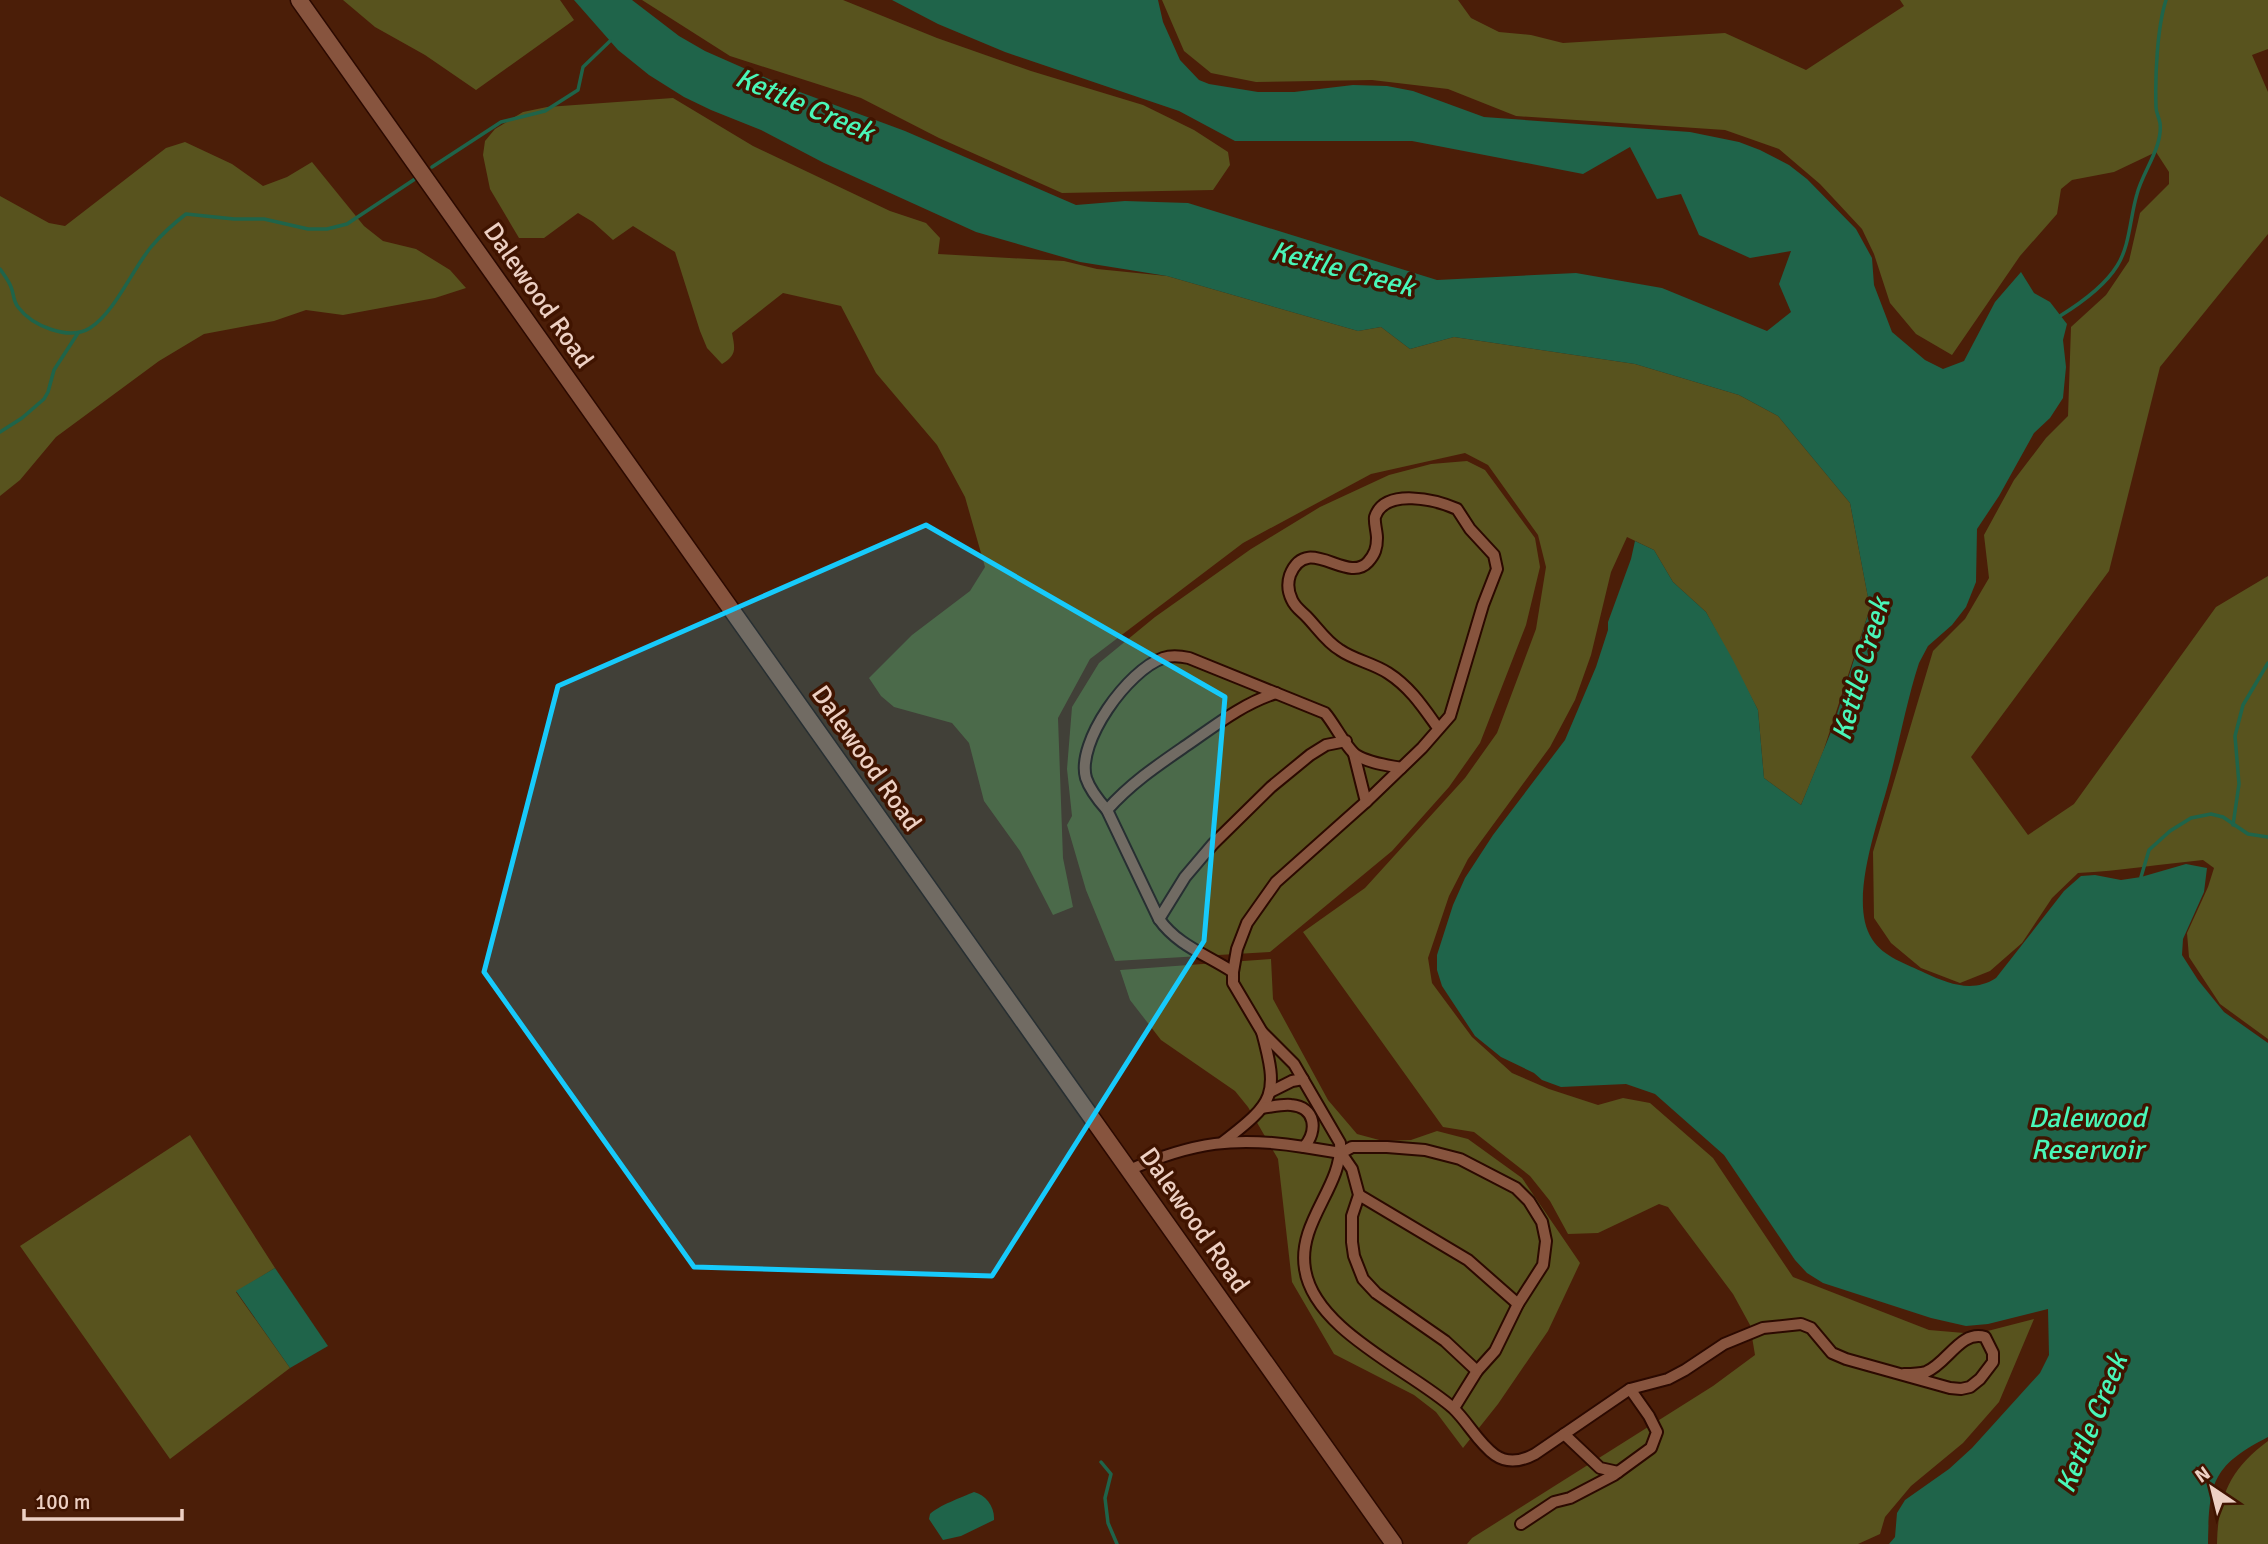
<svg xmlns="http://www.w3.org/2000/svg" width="2268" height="1544" font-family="Signika,sans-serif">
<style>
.green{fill:#58531e}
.water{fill:#1f644a}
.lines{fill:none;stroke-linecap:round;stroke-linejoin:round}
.stream{stroke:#1f644a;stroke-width:3.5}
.street-casing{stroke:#2b0900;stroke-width:14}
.secondary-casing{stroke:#2b0900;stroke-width:19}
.street{stroke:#87543e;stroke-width:10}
.secondary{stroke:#87543e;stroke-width:16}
.marked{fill:#17cafb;fill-opacity:0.2;stroke:#17cafb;stroke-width:5;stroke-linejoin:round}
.labels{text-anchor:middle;stroke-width:7;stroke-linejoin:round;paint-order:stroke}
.street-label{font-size:26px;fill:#edd0c3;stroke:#401400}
.water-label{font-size:28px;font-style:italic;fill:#49f6b8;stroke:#401400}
</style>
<rect width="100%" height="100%" fill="#4b1e08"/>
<g class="green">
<polygon points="343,0 560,0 574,20 476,90 425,55 375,27"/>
<polygon points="642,0 843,0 937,38 1031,71 1143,105 1194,130 1228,152 1230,165 1213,190 1062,193 939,138 861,98 730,56"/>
<path d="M1162,0H1458L1471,18L1499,32L1531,35L1563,43L1725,33L1806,70L1904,6L1900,0H2268V49L2252,55L2268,92V234L2160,367L2109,571L1971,757L2028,835L2074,804L2216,607L2268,576V1039L2220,1004L2189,957L2187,933L2208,887L2214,868L2203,860C2161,864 2120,871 2078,873L2052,898L2022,943L1990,971L1960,983L1921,968L1891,943L1874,918L1873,852L1933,651L1965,619L1989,578L1984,535L2014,480L2046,438L2068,416L2071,327L2106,295L2129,261L2140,213L2169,184V172L2156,152L2114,172L2072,180L2061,189L2057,214L2020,256L1952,355L1916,334L1890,303L1874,254L1862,229L1820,184L1779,149L1725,130L1516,116L1448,89L1372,80L1256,82L1211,73L1184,51Z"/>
<path d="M673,98L753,146L890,211L926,223L940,238L938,254L1064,261L1097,269L1167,276L1358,331L1381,327L1410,349L1454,337L1635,364L1739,395L1778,416L1850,503L1870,608L1823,752L1801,805L1764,778L1758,710L1706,612L1673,582L1654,550L1627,537L1611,572L1591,655L1575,700L1550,747L1468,859L1449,896L1428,958L1432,983L1472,1037L1512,1073L1549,1089L1598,1105L1623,1098L1650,1103L1713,1158L1793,1277L1929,1330L1976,1334L2034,1319L1999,1402L1963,1443L1911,1486L1885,1517L1880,1534L1858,1544H1467L1472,1538L1713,1386L1755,1355L1750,1325L1733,1294L1668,1207L1659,1204L1598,1233L1568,1234L1550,1201L1530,1176L1474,1132L1443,1127L1303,932L1365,888L1465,778L1497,733L1536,629L1546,567L1538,535L1488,465L1465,453L1371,474L1243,543L1090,659L1058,718L1063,858L1073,907L1053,915L1020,851L984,801L969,743L952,723L894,707L881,696L869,678L912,635L970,591L985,567L965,497L937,445L876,373L841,306L783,293L732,333C735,349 737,355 722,364L707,348L700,331L675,252L633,226L613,240L593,222L578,213L544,238H519L490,189L483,155L485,141L495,129L523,112L547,107Z"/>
<polygon points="185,142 232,164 263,186 287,177 312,162 364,226 383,241 416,249 450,270 466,288 435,298 343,315 306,310 274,321 204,334 159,361 56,437 20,480 0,496 0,196 49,223 65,226 166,148"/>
<polygon points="1467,461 1485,470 1535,538 1540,567 1526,625 1480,743 1449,787 1392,851 1270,952 1115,961 1086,890 1067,825 1072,816 1067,769 1072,707 1099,663 1155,617 1251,549 1320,507 1389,475 1431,464"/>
<polygon points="1271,959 1273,999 1328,1100 1357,1134 1383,1141 1411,1140 1437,1131 1468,1139 1522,1178 1580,1263 1548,1331 1498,1404 1463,1448 1436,1412 1414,1395 1334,1354 1292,1282 1278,1159 1248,1107 1235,1091 1161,1040 1130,1000 1120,970"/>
<polygon points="190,1135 275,1268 236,1292 290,1368 170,1459 20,1246"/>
<path d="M2268,1441V1544H2217C2218,1497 2229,1470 2268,1441Z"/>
</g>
<g class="water">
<path d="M574,0H632L679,36L705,51L789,88L905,131L1076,205L1125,201L1188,203L1437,280L1576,273L1662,288L1767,331L1791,312L1779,284L1791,251L1750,258L1699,235L1681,194L1657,199L1630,147L1583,174L1412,141H1235L1179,111L1005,52L938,24L892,0H1158L1163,22L1180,60L1199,80L1209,84L1258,92H1294L1353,85L1387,86L1413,91L1484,117L1690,132L1739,142L1760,150L1789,165L1807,179L1856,229L1872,258L1874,285L1892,332L1925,360L1943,369L1964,361L1995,302L2021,272L2034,293L2050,302L2067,324L2063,340L2066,367L2063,398L2050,418L2034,433L1999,496L1977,529L1976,582L1966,607L1952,625L1928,646L1919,663C1907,700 1900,739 1890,777C1880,818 1847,901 1872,939C1883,957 1907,964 1925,973C1949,984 1973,993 1996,978L2064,891L2081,876L2095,875L2121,880L2141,877L2186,864L2207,868L2204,892L2183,939L2182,955L2198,980L2224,1012L2268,1043V1437C2212,1466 2209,1482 2208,1544H1889L1895,1537L1897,1513L1905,1500L1949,1469L1972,1448L2040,1373L2049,1355L2048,1309L1988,1324L1966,1326L1931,1318L1823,1283L1807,1273L1795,1260L1724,1155L1655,1094L1626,1084L1561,1087L1542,1080L1534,1073L1501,1057L1475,1036L1442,986L1437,970V955L1453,905L1465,878L1493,835L1565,740L1596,667L1608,630V622L1631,559L1635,541L1654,550L1673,582L1706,612L1733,660L1758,710L1764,778L1801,805L1833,727L1870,608L1850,503L1778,416L1739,395L1635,364L1454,337L1410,349L1381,327L1358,331L1167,276L1080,262L976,232L824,163L761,130L711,110L684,97L649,75L618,50Z"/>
<polygon points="275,1268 328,1346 290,1368 236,1291"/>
<path d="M974,1492C986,1495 995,1507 994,1520L961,1536L943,1540L929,1519L930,1514C938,1506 962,1497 974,1492Z"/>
</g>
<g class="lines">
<g class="stream">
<polyline points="432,167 501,122 545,111 578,90 583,67 610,41"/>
<path d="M0,269C4,275 9,281 11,287C14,294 13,301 18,307C32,326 69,341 90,328C115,312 132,270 151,247C162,234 173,224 186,214L234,219H264L308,229H327L347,224L415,179"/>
<path d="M2060,316C2081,303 2104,287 2117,266C2130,246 2130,217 2137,194C2143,171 2163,147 2160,123C2159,117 2156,113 2156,107C2155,77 2157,28 2166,0"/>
<polyline points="0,432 22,418 44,399 48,392 54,370 78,333"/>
<polyline points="2233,825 2239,784 2235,736 2243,705 2268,663"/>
<polyline points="2141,877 2149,850 2170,831 2191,818 2211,814 2223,817 2248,834 2268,837"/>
<polyline points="1101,1462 1111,1474 1105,1498 1108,1523 1117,1544"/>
</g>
<g class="street-casing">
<g id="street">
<path d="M1438,728C1423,707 1410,687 1388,673C1373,663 1354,660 1340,650C1326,642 1317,627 1306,616C1301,611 1295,607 1292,600C1288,592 1287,584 1290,575C1307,532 1347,585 1368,562C1375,554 1377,548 1377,538C1377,532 1374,522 1375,517C1385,487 1437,500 1457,509L1470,529L1494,555L1497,569L1483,605L1450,716L1422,748L1368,800L1276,882L1247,923L1237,949L1233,972V983L1262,1032L1294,1064L1340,1143C1343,1186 1297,1222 1305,1269C1314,1330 1410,1370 1453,1408C1468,1422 1478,1443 1495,1455C1508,1464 1522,1461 1535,1454L1630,1389L1668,1379L1685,1370L1724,1344L1763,1328L1801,1324L1811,1328L1832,1353L1846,1359L1950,1388L1961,1389L1970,1387L1980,1379L1993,1362V1353L1985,1337C1960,1330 1948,1363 1926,1372C1919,1374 1912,1374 1904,1374"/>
<path d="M1346,741L1326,745L1310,755L1271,787L1213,844L1185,877L1159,919L1107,810C1099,801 1090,790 1086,778C1076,742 1128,670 1163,658C1172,655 1180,656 1189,658L1325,713C1334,723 1346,748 1356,755C1369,763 1386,765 1401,768"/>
<polyline points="1354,754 1366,802"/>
<path d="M1107,810C1131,783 1158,765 1187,745C1216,725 1242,704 1276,693"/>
<path d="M1159,919C1177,945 1207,955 1233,972"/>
<polyline points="1272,1091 1292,1081 1303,1079"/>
<path d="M1223,1142C1275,1102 1279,1095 1262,1032"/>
<polyline points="1304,1147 1341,1153 1352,1147 1387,1147 1425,1150 1460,1159 1516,1188 1529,1201 1542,1222 1546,1241 1543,1265 1518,1304 1495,1351 1477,1371 1454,1408"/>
<polyline points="1341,1153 1352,1169 1359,1195 1352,1216 1352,1242 1354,1256 1363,1279 1376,1293 1445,1341 1477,1371"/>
<path d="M1129,1170C1193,1142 1236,1136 1304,1147C1318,1131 1316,1107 1291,1105C1282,1104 1271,1107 1262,1108"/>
<polyline points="1359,1195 1468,1260 1518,1304"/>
<polyline points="1564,1434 1600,1468 1618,1472"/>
<polyline points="1521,1524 1554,1502 1570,1498 1614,1475 1651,1448 1657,1432 1649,1416 1630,1389"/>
</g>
</g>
<g class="secondary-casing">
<polyline id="secondary" points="299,0 1394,1544"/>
</g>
<use href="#street" class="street"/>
<use href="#secondary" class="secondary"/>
</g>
<path class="marked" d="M926,525L1225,697L1204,941L992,1276L694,1267L484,972L558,686Z"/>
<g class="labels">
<g class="street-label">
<text transform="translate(539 295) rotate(55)" y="9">Dalewood Road</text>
<text transform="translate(867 758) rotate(55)" y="9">Dalewood Road</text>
<text transform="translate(1195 1220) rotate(55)" y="9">Dalewood Road</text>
</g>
<g class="water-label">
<text transform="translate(805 104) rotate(23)" y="10">Kettle Creek</text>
<text transform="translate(1343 268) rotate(15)" y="10">Kettle Creek</text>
<text transform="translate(1860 669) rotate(-74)" y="10">Kettle Creek</text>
<text x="2087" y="1127">Dalewood<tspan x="2087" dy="32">Reservoir</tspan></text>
<text transform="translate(2091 1423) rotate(-68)" y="10">Kettle Creek</text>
</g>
</g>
<g transform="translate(2212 1488) rotate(325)" stroke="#401400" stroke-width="5" paint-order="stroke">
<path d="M0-5L12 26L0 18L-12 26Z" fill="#edd0c3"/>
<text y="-10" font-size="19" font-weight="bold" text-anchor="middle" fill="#edd0c3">N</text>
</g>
<path d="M24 1509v10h158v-10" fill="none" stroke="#edd0c3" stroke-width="3.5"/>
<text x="35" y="1509" font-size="21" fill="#edd0c3" stroke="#401400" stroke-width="5" paint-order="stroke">100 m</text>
</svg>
